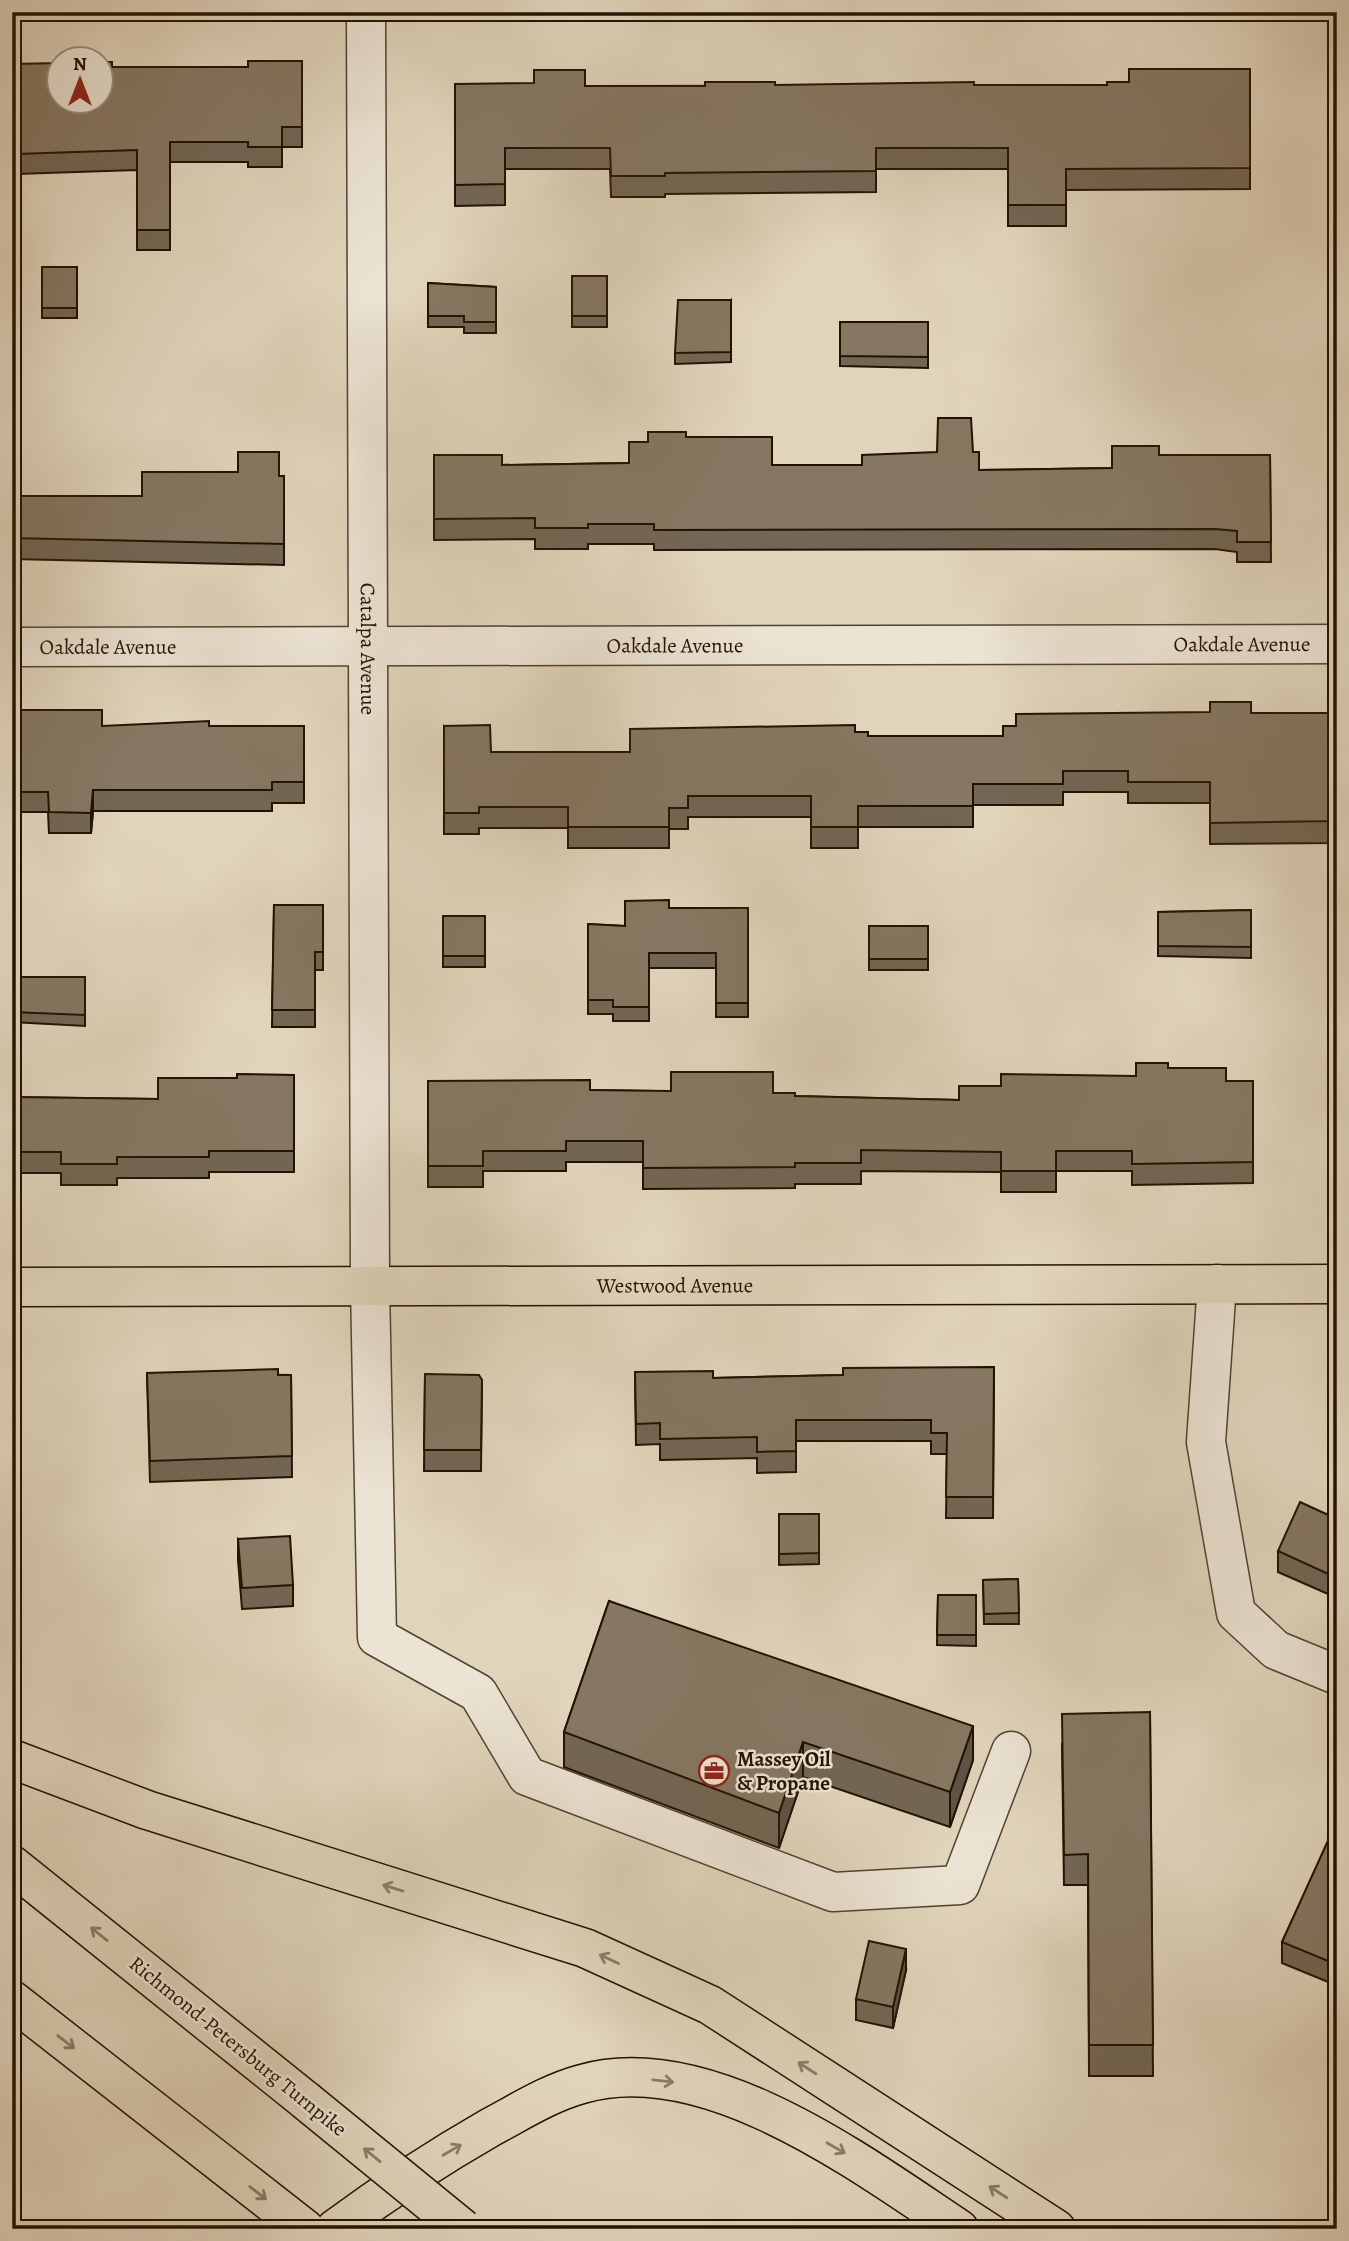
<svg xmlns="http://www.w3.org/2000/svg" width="1349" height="2241" font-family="Alegreya,serif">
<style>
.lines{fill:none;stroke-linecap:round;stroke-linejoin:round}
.minor-casing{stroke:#524230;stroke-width:41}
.major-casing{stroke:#231202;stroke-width:41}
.highway-casing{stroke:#231202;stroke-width:41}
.minor{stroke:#ebe3d3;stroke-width:38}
.major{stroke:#e0d4bb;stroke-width:38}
.highway{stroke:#e0d4bb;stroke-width:38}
.highway-bridge-casing{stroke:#231202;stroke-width:41;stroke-linecap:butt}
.highway-bridge{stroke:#e0d4bb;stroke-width:38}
.wall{fill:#726654;stroke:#231202;stroke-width:2}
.shaded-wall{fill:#5d5345;stroke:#231202;stroke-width:2}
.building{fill:#857762;stroke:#231202;stroke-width:2}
.oneway{stroke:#8b7d68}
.labels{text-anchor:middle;stroke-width:5;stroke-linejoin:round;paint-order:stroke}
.street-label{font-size:21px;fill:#231202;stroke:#ebe3d3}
.poi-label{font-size:21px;font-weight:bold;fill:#231202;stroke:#ebe3d3;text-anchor:start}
</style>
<rect width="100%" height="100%" fill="#e0d4bb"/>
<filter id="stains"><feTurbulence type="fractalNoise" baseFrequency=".00286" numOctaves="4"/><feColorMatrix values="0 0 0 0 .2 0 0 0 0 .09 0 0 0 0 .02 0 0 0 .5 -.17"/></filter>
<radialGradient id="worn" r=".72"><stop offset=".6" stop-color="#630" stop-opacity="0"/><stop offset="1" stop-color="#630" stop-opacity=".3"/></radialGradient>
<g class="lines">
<g class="minor-casing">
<g id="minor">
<path id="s1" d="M366,12L370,1286L377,1637L478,1693L527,1776L833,1892L960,1885L1011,1751"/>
<path id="s2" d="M12,647L1337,644"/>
<polyline points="1217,1284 1206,1442 1236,1613 1276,1650 1337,1675"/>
</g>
</g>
<g class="major-casing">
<g id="major">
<path id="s3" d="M12,1287L1337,1284"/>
</g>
</g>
<g class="highway-casing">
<g id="highway">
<polyline points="12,1759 147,1810 585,1948 710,2005 1056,2229"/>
<polyline points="12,1865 305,2100"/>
<polyline points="12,2000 305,2229"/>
<path d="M335,2229C385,2192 437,2158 491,2127C521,2111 549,2093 582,2084C707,2048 861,2164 959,2229"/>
</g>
</g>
<use href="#minor" class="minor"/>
<use href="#major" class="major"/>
<use href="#highway" class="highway"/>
<g class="highway-bridge-casing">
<polyline id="highway-bridge" points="305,2100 463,2229"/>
</g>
<use href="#highway-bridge" class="highway-bridge"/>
</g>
<g class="wall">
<polygon points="302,61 302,147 282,147 282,167 248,167 248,162 170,162 170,250 137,250 137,170 16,174 16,187 12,187 12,64 112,67 248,67"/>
<polygon points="1250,69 1250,189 1066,190 1066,226 1008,226 1008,169 876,169 876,192 665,194 665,197 611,197 610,169 505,169 505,205 455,206 455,84 585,86 1107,85 1129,82"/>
<rect x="42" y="267" width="35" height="51"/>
<rect x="572" y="276" width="35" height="51"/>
<polygon points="428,283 496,287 496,333 464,333 464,327 428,327"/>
<polygon points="731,300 731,362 675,364 675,353"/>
<polygon points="840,322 928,322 928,368 840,366"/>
<polygon points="686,437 772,465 862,465 973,452 979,470 1112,468 1159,455 1270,455 1271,562 1237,562 1237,552 1215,549 654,550 654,544 588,544 588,549 535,549 535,539 434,540 434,455 502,465 629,463 648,442"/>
<polygon points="12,443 14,496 142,496 284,476 284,565 12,559"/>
<polygon points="12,710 102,726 304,726 304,803 272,803 272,811 93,811 91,833 49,833 48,812 12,812"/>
<polygon points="1251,713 1337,722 1337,843 1210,844 1210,803 1128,803 1128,792 1063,792 1063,805 973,805 973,827 858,827 858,848 811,848 811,817 688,817 688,829 669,829 669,848 568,848 568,828 479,828 479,834 444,834 444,726 491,752 630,752 855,732 868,736 1003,736 1016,726"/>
<polygon points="274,905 323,905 323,970 315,970 315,1027 272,1027"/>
<polygon points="669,908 748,908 748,1017 716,1017 716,968 649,968 649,1021 613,1021 613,1014 588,1014 588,924 625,926"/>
<polygon points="1251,910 1251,958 1158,956 1158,912"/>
<rect x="443" y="916" width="42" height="51"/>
<rect x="869" y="926" width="59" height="44"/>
<polygon points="12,977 85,977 85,1026 12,1022"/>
<polygon points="1168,1068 1226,1081 1253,1081 1253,1183 1132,1185 1132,1171 1056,1171 1056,1192 1001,1192 1001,1172 861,1171 861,1184 795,1184 795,1188 643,1189 643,1162 566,1162 566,1171 483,1171 483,1187 428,1187 428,1081 590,1090 773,1093 795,1096 959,1100 1001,1086 1136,1076"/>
<polygon points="294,1075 294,1172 209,1172 209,1178 117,1178 117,1185 61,1185 61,1173 12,1173 12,1097 158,1099 237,1078"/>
<polygon points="994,1367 993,1518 946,1518 947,1454 931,1454 931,1441 796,1441 796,1472 757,1473 757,1458 660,1460 660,1444 636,1445 635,1372 713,1378 843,1375"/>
<polygon points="147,1373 291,1375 292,1477 150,1482"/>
<polygon points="425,1374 482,1380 481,1471 424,1471"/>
<polygon points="779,1514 819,1514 819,1564 779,1565"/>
<polygon points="1337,1519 1337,1598 1278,1572 1278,1551"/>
<polygon points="238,1539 293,1585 293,1606 242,1609 238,1560"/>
<polygon points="1018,1579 1019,1624 984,1624 983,1580"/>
<polygon points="938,1595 976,1595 976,1646 937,1645"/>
<polygon points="609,1601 973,1760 950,1827 803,1777 779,1848 564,1767 564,1732"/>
<polygon points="1150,1712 1153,2076 1089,2076 1088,1885 1064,1885 1062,1744"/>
<polygon points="1337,1824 1337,1962 1328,1982 1282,1963 1282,1942"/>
<polygon points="906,1970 893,2028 856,2020 856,1999"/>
</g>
<g class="shaded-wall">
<polygon points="93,790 93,811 91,833 91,813"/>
<polygon points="973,1726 973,1760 950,1827 950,1792"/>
<polygon points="803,1742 803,1777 779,1848 779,1813"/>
<polygon points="1337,1941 1337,1962 1328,1982 1328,1961"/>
<polygon points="906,1949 906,1970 893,2028 893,2007"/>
</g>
<g class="building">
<polygon points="248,61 302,61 302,127 282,127 282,147 248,147 248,142 170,142 170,230 137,230 137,150 16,154 16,167 12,167 12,64 60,63 60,102 102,102 102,62 112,62 112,67 248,67"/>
<polygon points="1129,69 1250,69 1250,168 1066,169 1066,205 1008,205 1008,148 876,148 876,171 665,173 665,176 611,176 610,148 505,148 505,184 455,185 455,84 534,83 534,70 585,70 585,86 705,86 705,82 775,82 775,85 974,82 974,85 1107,85 1107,82 1129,82"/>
<rect x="42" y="267" width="35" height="41"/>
<rect x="572" y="276" width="35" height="40"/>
<polygon points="428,283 496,287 496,322 464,322 464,316 428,316"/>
<polygon points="678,300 731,300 731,352 675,353"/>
<polygon points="840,322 928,322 928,357 840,356"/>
<polygon points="938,418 971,418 973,452 979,452 979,470 1112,468 1112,446 1159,446 1159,455 1270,455 1271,542 1237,542 1237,531 1215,529 654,530 654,524 588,524 588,528 535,528 535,518 434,519 434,455 502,455 502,465 629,463 629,442 648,442 648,432 686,432 686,437 772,437 772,465 862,465 862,455 937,452"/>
<polygon points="12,443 14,443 14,496 142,496 142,472 238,472 238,452 279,452 279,476 284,476 284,544 12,538"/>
<polygon points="1210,702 1251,702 1251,713 1336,713 1337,821 1210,823 1210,782 1128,782 1128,771 1063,771 1063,784 973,784 973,806 858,806 858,827 811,827 811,796 688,796 688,808 669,808 669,827 568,827 568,807 479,807 479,813 444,813 444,726 490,725 491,752 630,752 630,729 855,725 855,732 868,732 868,736 1003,736 1003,726 1016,726 1016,714 1210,712"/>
<polygon points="12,710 102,710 102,726 209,721 209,726 304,726 304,782 272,782 272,790 93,790 91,813 49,812 48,792 12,792"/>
<polygon points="669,900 669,908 748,908 748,1003 716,1003 716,953 649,953 649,1007 613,1007 613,1000 588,1000 588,924 625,926 625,901"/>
<polygon points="274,905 323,905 323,952 315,952 315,1010 272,1010"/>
<polygon points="1251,910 1251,947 1158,946 1158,912"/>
<rect x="443" y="916" width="42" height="40"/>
<rect x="869" y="926" width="59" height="33"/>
<polygon points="12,977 85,977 85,1015 12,1012"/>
<polygon points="1136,1063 1168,1063 1168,1068 1226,1068 1226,1081 1253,1081 1253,1162 1132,1164 1132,1151 1056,1151 1056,1171 1001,1171 1001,1152 861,1150 861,1163 795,1163 795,1167 643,1168 643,1141 566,1141 566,1151 483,1151 483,1166 428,1166 428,1081 590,1080 590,1090 671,1091 671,1072 773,1072 773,1093 795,1093 795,1096 959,1100 959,1086 1001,1086 1001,1074 1136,1076"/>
<polygon points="237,1074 294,1075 294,1151 209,1151 209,1157 117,1157 117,1164 61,1164 61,1152 12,1152 12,1097 158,1099 158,1078 237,1078"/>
<polygon points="994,1367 993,1497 946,1497 947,1433 931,1433 931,1420 796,1420 796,1451 757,1452 757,1437 660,1439 660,1423 636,1424 635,1372 713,1371 713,1378 843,1375 843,1368"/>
<polygon points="278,1369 278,1375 291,1375 292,1456 150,1461 147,1373"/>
<polygon points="425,1374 479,1375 482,1380 481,1450 424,1450"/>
<polygon points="1300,1502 1337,1519 1337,1578 1278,1551"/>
<polygon points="779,1514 819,1514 819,1553 779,1554"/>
<polygon points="290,1536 293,1585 242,1588 238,1539"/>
<polygon points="1018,1579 1019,1613 984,1614 983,1580"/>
<polygon points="938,1595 976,1595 976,1635 937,1635"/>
<polygon points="609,1601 973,1726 950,1792 803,1742 779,1813 564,1732"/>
<polygon points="1150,1712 1153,2045 1089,2045 1088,1854 1064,1855 1062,1714"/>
<polygon points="1336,1823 1337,1941 1328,1961 1282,1942"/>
<polygon points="869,1941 906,1949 893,2007 856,1999"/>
</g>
<defs><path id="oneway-shaft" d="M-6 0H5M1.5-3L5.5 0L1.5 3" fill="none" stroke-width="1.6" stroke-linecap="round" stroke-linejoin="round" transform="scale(1.75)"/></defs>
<g class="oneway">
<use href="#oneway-shaft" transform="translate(393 1888) rotate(-163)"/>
<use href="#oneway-shaft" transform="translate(99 1934) rotate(-141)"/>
<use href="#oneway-shaft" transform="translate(609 1959) rotate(-155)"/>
<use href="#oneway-shaft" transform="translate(66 2042) rotate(38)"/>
<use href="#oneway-shaft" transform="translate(807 2068) rotate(-147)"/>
<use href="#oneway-shaft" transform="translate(663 2081) rotate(6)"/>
<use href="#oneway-shaft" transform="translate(836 2148) rotate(30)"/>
<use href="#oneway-shaft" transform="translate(452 2150) rotate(-30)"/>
<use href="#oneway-shaft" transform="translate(372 2155) rotate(-141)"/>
<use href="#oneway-shaft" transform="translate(998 2192) rotate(-147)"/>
<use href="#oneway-shaft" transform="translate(258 2193) rotate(38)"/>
</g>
<defs>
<g id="office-ring" transform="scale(1.575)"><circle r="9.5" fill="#ebe3d3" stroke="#8f2418" stroke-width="1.5"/><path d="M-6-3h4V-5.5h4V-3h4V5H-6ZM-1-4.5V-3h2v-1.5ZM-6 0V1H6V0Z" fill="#8f2418"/></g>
</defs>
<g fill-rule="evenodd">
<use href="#office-ring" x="714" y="1771"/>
</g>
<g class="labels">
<g class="street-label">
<text dy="7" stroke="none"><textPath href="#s2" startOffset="1230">Oakdale Avenue</textPath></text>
<text dy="7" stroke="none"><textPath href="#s2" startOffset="663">Oakdale Avenue</textPath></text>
<text dy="7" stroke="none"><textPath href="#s2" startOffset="96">Oakdale Avenue</textPath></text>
<text dy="7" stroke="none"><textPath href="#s1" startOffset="637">Catalpa Avenue</textPath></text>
<text dy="7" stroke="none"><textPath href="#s3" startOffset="663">Westwood Avenue</textPath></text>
<text transform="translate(238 2046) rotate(39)" y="7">Richmond-Petersburg Turnpike</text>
</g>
<g class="poi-label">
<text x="737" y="1766">Massey Oil<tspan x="737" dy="24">&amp; Propane</tspan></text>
</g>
</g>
<rect width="1349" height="2241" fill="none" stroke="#e0d4bb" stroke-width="42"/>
<rect x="14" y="14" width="1321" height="2213" fill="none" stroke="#231202" stroke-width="3.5"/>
<rect x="21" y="21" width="1307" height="2199" fill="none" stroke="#231202" stroke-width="2"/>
<g transform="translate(80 80)"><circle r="33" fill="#ebe3d3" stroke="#9b8f7f" stroke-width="2"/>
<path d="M0-5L12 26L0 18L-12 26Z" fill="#8f2418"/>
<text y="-10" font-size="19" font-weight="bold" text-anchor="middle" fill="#231202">N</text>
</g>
<rect width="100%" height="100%" filter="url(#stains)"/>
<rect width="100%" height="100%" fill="url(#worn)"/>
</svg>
